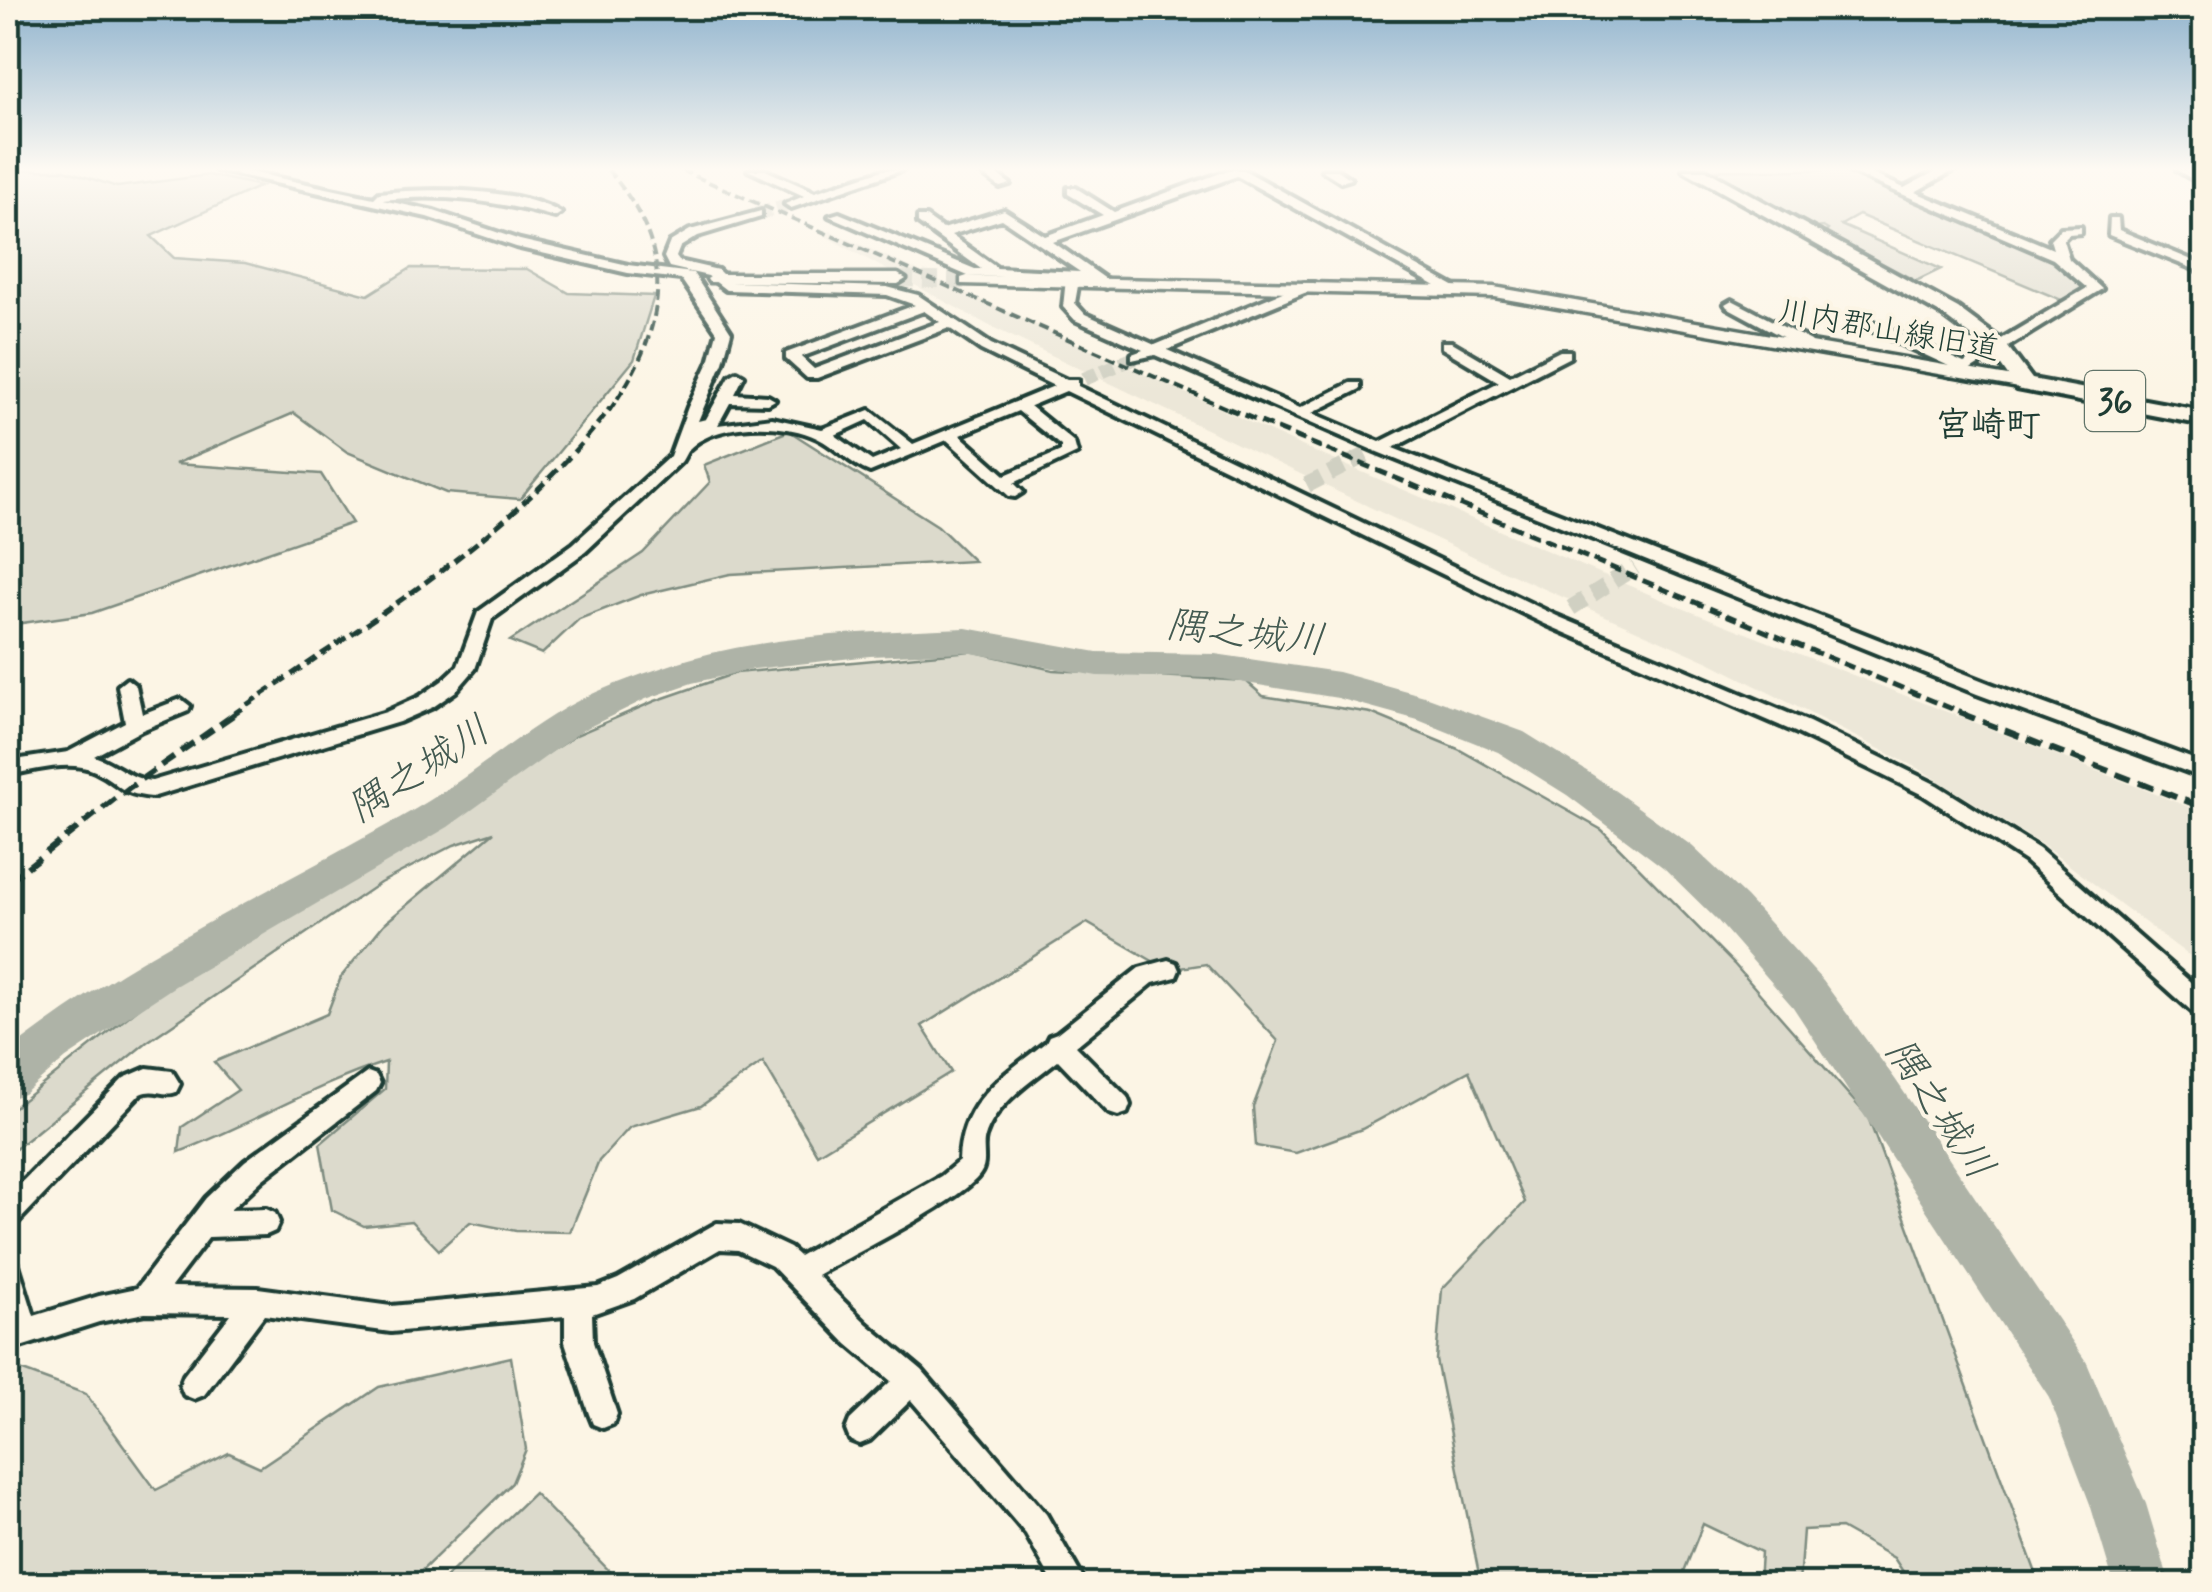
<svg xmlns="http://www.w3.org/2000/svg" width="2212" height="1592" font-family="Mynerve,'Klee One',sans-serif">
<style>
.built{fill:#ece7d8}
.green{fill:#dcdacc;stroke:#7e8c80;stroke-width:2.5}
.lines{fill:none;stroke-linecap:round;stroke-linejoin:round}
.river{fill:#aeb3a7;fill-rule:evenodd}
.minor-tunnel-far1{stroke:#d0d0c2;stroke-width:14;stroke-dasharray:14 6;stroke-linecap:butt}
.minor-tunnel{stroke:#d0d0c2;stroke-width:16;stroke-dasharray:16 9;stroke-linecap:butt}
.tertiary-tunnel{stroke:#d0d0c2;stroke-width:16;stroke-dasharray:16 9;stroke-linecap:butt}
.minor-casing{stroke:#1f3d34;stroke-width:8}
.tertiary-casing{stroke:#1f3d34;stroke-width:7}
.primary-casing{stroke:#1f3d34;stroke-width:8}
.minor{fill:#fcf5e5;fill-rule:evenodd}
.tertiary{fill:#fcf5e5;fill-rule:evenodd}
.primary{fill:#fcf5e5;fill-rule:evenodd}
.rail-far2{stroke:#1f3d34;stroke-width:4;stroke-dasharray:10 5;stroke-linecap:butt}
.rail-far1{stroke:#1f3d34;stroke-width:5;stroke-dasharray:12 6;stroke-linecap:butt}
.rail{stroke:#1f3d34;stroke-width:6;stroke-dasharray:16 8;stroke-linecap:butt}
.labels{text-anchor:middle;stroke-width:8;stroke-linejoin:round;paint-order:stroke}
.far-street-label{font-size:32px;fill:#1f3d34;stroke:#fcf5e5}
.shield{fill:#fcf5e5;stroke:#617469;stroke-width:2.5}
.shield-label{font-size:35px;font-weight:bold;fill:#1f3d34}
.far-quarter-label{font-size:35px;font-weight:bold;fill:#1f3d34;stroke:#fcf5e5}
.water-label{font-size:40px;font-style:italic;fill:#435a51;stroke:#fcf5e5}
</style>
<rect width="100%" height="100%" fill="#fcf5e5"/>
<filter id="ink" filterUnits="userSpaceOnUse"><feTurbulence type="fractalNoise" baseFrequency=".01" numOctaves="2"/><feDisplacementMap in="SourceGraphic" scale="20" xChannelSelector="R" yChannelSelector="G"/><feConvolveMatrix kernelMatrix="1 2 1 2 8 2 1 2 1" color-interpolation-filters="sRGB"/></filter>
<g filter="url(#ink)">
<polygon class="built" points="831,231 1315,452 1677,606 2204,813 2204,967 2041,844 1923,771 1709,662 1504,571 988,325 823,235"/>
<g class="green">
<polygon points="8,170 65,170 117,187 209,175 261,186 151,236 174,258 245,263 368,295 411,268 527,269 569,293 654,296 634,360 520,499 446,493 347,452 294,413 175,464 321,474 352,523 92,613 8,625"/>
<polygon points="1709,170 1845,170 2050,256 2088,287 2066,302 1859,215 1841,225 1941,269 1916,281 1825,233 1828,230 1823,227 1816,228"/>
<polygon points="789,431 938,526 974,561 730,574 641,595 579,619 542,654 510,641 643,553 710,482 704,465"/>
<path d="M971,651L1053,670L1246,681L1263,696L1371,713L1458,749L1602,830L1734,964L1868,1117L2040,1584H1911L1894,1558L1841,1528L1803,1530L1799,1584H1759L1761,1552L1703,1524L1679,1584H1442L1479,1574L1436,1360L1442,1289L1525,1202L1469,1071L1362,1129L1296,1153L1256,1146L1253,1107L1278,1041L1206,964L1168,970L1087,923L922,1026L951,1072L817,1154L763,1062L701,1106L630,1127L599,1161L570,1232L516,1231L470,1222L439,1250L411,1221L364,1226L332,1210L320,1144L385,1089L386,1062C314,1085 250,1125 179,1152L182,1127L238,1090L214,1062L327,1014L341,977L384,924L494,832L454,845L380,883L147,1042L8,1155V1112L154,996L359,875L576,735L655,701L736,673Z"/>
<polygon points="511,1357 526,1449 512,1483 408,1584 8,1584 8,1370 12,1367 86,1394 156,1490 229,1453 260,1467 379,1387"/>
<polygon points="534,1493 622,1584 439,1584"/>
</g>
<g class="lines">
<path class="river" d="M966,628L1097,652L1215,654L1338,672L1428,697L1524,732L1593,775L1692,846L1746,897L1823,981L1895,1079L2087,1363L2146,1504L2170,1584H2114L2090,1504L2049,1397L1793,1007L1718,921L1664,868L1567,795L1498,752L1418,720L1338,698L1215,678L1097,676L966,652L870,656L754,669L692,683L646,699L583,730L448,827L175,986L66,1058L24,1094L8,1099V1052C132,954 281,887 417,808C465,780 508,743 555,714C591,691 633,677 673,664C767,634 869,632 966,628Z"/>
<g class="minor-tunnel-far1">
<polyline points="757,214 791,204"/>
<polyline points="1084,379 1137,357"/>
</g>
<g class="minor-tunnel">
<polyline points="1307,485 1380,448"/>
<polyline points="1571,608 1635,567"/>
</g>
<polyline class="tertiary-tunnel" points="898,279 967,281"/>
<g class="minor-casing">
<g id="minor">
<path d="M217,170H241L374,198L379,193C428,188 518,187 561,213L555,217C497,201 442,193 382,200L434,211L520,240L628,265L693,273L731,332L723,362L698,421L706,419L730,376L737,372L744,376L735,394L768,396L775,400L768,404L730,403L718,425L772,418L822,429L870,410L913,444L1054,386L981,350L949,328L817,378H807L786,359V353L915,305L887,295L726,290L708,276L669,267L664,257L670,242L690,230L761,211V217L698,236L680,247L676,257L679,261L718,270L730,282L887,287L918,295L991,344L1067,380H1078V386L1557,616L1809,722L1937,785L2039,849L2204,994V1018L2196,1015L2025,861L1923,795L1795,732L1545,624L1066,391L1030,406L1074,442L1077,453L1014,483L1023,492L1015,497L1009,496L947,440L870,472C851,465 836,447 817,438C785,422 717,421 689,449C686,452 684,458 681,462L585,552L492,619L475,669L456,691L433,707L399,722L152,797C115,793 123,784 95,771C69,759 34,771 8,775V761L68,752L125,722L118,686L127,679L136,686L142,714L181,699L190,706L188,711L142,730L94,756C115,763 130,779 152,781L386,712L419,697L442,681L458,666L478,612L573,544L670,456L688,407L709,362L717,332L681,279L628,273L516,247L427,217ZM924,311L940,322L814,369L801,357ZM1018,411L1061,446V451L1005,475L960,435ZM868,420L901,449L872,461L835,435Z"/>
<polygon points="748,170 765,170 815,192 883,170 902,170 791,208 785,204 804,196"/>
<polygon points="977,170 991,170 1010,184 1000,187"/>
<path d="M1229,170H1244L1457,288L1445,291L1237,176L1053,242L1113,284L1106,288L1090,279L1079,280L1075,303L1085,314L1155,345L1304,283H1314V289L1167,350L1300,408L1350,383H1360V389L1312,413L1380,442L1499,382L1442,348V342H1452L1510,376L1560,351H1570V357L1393,448L1991,684L2204,763V778L1977,694L1375,451L1155,355L1132,360V354L1143,350L1075,320L1063,307L1066,279L968,276L829,216L839,213L975,269H981L918,223V217H926L943,229L1004,210L1045,236L1103,215L1068,194V188H1076L1114,212ZM1002,219L1080,272L997,268L951,235Z"/>
<polygon points="1322,170 1338,170 1351,179 1341,182"/>
<polygon points="1846,170 1863,170 1904,188 1938,170 1954,170 1915,192 2053,249 2050,239 2061,228 2081,227 2081,233 2069,234 2063,240 2069,259 2102,289 2003,350 1993,350 1993,344 2087,288 2053,259"/>
<polygon points="2177,170 2192,170 2204,178 2204,186"/>
<polygon points="2110,218 2118,218 2119,230 2204,265 2204,273 2109,235"/>
<polygon points="1732,300 1811,341 1813,344 1801,347 1727,307 1725,304"/>
<polygon points="1874,322 1964,363 1984,353 1991,357 1961,376 1951,376 1949,373 1953,368 1869,329 1867,326"/>
<path d="M1168,960L1176,963L1179,970L1176,977L1153,983L1076,1046L1127,1097L1130,1105L1127,1113L1118,1116L1109,1113L1058,1060C1032,1081 996,1103 985,1137C981,1149 988,1163 980,1174C963,1200 850,1256 817,1275L867,1324L922,1370L1046,1514L1086,1584H1054L1026,1534L911,1400L870,1440L860,1444L850,1440L846,1430L850,1420L891,1381L847,1344L772,1266L738,1250L720,1249L634,1299L592,1314L593,1342L617,1414L613,1424L603,1428L593,1424L589,1414L565,1342V1316L391,1332L264,1315L204,1395L194,1399L184,1395L180,1385L184,1375L231,1314L145,1313L99,1322L8,1351V1257L17,1261L34,1316L99,1296L137,1288L206,1198L245,1161L368,1072L376,1075L380,1083L376,1091L263,1179L230,1210L266,1209L275,1213L279,1222L275,1231L266,1235L209,1237L171,1287L258,1288L391,1306L598,1287L618,1279L717,1223L739,1224L790,1248L799,1256L941,1176L959,1161C961,1100 1002,1077 1046,1042L1049,1036L1057,1033L1139,968Z"/>
<path d="M147,1068L172,1071L180,1084L176,1092C163,1097 155,1087 140,1094L17,1223L8,1226V1196L124,1078Z"/>
</g>
</g>
<g class="tertiary-casing">
<g id="tertiary">
<polygon points="715,274 898,274 906,279 898,284 709,282 707,279"/>
<polygon points="967,276 1494,287 2025,379 2034,384 2025,389 1494,297 961,284 961,278"/>
</g>
</g>
<g class="primary-casing">
<polygon id="primary" points="1683,170 1706,170 1958,308 2005,343 2032,379 2204,411 2204,425 2017,389 1991,351 1944,316"/>
</g>
<use href="#minor" class="minor"/>
<use href="#tertiary" class="tertiary"/>
<use href="#primary" class="primary"/>
<g class="rail-far2">
<path d="M608,170C678,250 669,327 609,411"/>
<polyline points="681,170 1233,411"/>
</g>
<g class="rail-far1">
<polyline points="1227,408 1967,715"/>
<path d="M232,715C364,623 512,539 610,408"/>
</g>
<g class="rail">
<polyline points="1960,713 2204,808"/>
<polyline points="8,882 130,787 236,713"/>
</g>
</g>
</g>
<linearGradient id="sky" x2="0" y2="1"><stop stop-color="#91b4ce"/><stop offset="0.43" stop-color="#fefaf3"/><stop offset="1" stop-color="#fefaf3" stop-opacity="0"/></linearGradient>
<rect width="2212" height="393" fill="url(#sky)"/>
<g class="labels">
<g class="far-street-label">
<text transform="translate(1889 329) rotate(10)" y="11">川内郡山線旧道</text>
</g>
<rect class="shield" x="2085" y="371" width="60" height="60" rx="8"/>
<g class="shield-label">
<text x="2115" y="413">36</text>
</g>
<g class="far-quarter-label">
<text x="1988" y="436">宮崎町</text>
</g>
<g class="water-label">
<text transform="translate(1246 631) rotate(6)" y="14">隅之城川</text>
<text transform="translate(418 768) rotate(-33)" y="14">隅之城川</text>
<text transform="translate(1941 1108) rotate(56)" y="14">隅之城川</text>
</g>
</g>
<rect width="2212" height="1592" fill="none" stroke="#fcf5e5" stroke-width="40"/>
<rect x="20" y="20" width="2172" height="1552" fill="none" stroke="#1f3d34" stroke-width="4" filter="url(#ink)"/>
</svg>
